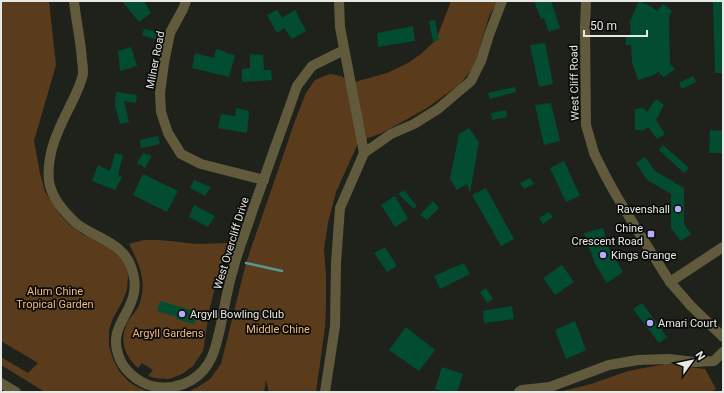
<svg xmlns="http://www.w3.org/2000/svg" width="724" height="393" font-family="Roboto,sans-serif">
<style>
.green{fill:#5a3c1d}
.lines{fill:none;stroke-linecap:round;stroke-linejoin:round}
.stream{stroke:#569895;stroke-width:2.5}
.building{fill:#024c31}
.minor{stroke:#615a3c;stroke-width:10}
.poi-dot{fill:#b4acf9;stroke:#0a0b08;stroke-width:1.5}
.labels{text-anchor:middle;stroke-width:3.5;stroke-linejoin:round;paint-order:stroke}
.street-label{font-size:11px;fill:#e5e8e3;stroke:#0a0b08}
.poi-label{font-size:11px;fill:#e5e8e3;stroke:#0a0b08;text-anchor:start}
.park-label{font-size:11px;fill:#f6b87b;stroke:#0a0b08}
</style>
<rect width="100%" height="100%" fill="#1f221b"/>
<g class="green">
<polygon points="1,1 49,1 56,65 34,141 40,173 45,192 61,216 71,226 82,234 100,242 111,248 120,257 126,266 128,276 127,290 122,302 113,318 109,330 109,346 113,359 119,371 128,381 137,387 149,392 45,392 1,365 1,357 28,373 38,363 1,341"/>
<polygon points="451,1 498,1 490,14 482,39 475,65 460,84 427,108 382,133 359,141 336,192 328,223 324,249 326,276 326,305 325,327 316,392 269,392 266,380 264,392 188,392 198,387 210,379 221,364 246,263 295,121 306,93 315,80 330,74 341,76 351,83 387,73 408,63 421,54 436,40"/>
<path d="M144,240H160L196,244L228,243L218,276L210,307L203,351L193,366L182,374L169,379L155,378L148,376L153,370L142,363L138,368C125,356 119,341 127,324C129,318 134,314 137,309C140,305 141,298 142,294C145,275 137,260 129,244Z"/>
<polygon points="665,364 705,369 716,389 711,392 559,392 591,384 628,371"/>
</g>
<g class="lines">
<polyline class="stream" points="246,263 282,271"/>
</g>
<g class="building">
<polygon points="122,1 144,1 151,13 139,22"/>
<polygon points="534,1 551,1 560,28 549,32 544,18 541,19"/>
<polygon points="639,1 652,7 657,11 663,4 672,11 669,17 670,64 675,69 664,77 658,72 654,75 638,80 632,62 631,45 626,45 626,37 631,37 630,21"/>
<polygon points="713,1 723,1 723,73 715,73"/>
<polygon points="277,10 282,18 295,10 306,31 292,39 284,28 277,33 267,15"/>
<polygon points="435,20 439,40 433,41 429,21"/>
<polygon points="413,26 415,41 378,47 377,33"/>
<polygon points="144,29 159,32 157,40 142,35"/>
<polygon points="545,43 553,84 539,87 530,45"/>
<polygon points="131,47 137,66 120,71 118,51"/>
<polygon points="216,49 226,52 225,53 235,55 229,77 192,68 195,53 214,58"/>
<polygon points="250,54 263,55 264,70 271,70 272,80 242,82 242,69 250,68"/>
<polygon points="693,76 696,82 682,89 679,83"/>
<polygon points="515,87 516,92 490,99 488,93"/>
<polygon points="116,92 137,95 136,103 124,101 129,122 120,124 115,106"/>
<polygon points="656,99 664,105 656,120 665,134 657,139 648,127 644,130 635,130 635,109 643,108 647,112"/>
<polygon points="551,103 560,141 544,145 535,105"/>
<polygon points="236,108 249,111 247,133 218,128 221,114 235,116"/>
<polygon points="506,110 507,117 492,120 491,113"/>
<polygon points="469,128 479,142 470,192 467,184 457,190 450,179 459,134"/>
<polygon points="710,130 723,131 723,153 709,153"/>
<polygon points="158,136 160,144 141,148 140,140"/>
<polygon points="663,145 689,168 684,173 659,150"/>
<polygon points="115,153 123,155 118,175 122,177 115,190 92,181 98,165 110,171"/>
<polygon points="143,153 152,156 145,168 137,163"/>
<polygon points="645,157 655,171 684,188 684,224 691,234 681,241 671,228 671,194 647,180 636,163"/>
<polygon points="564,161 580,196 566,202 550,168"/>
<polygon points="143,174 178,191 167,212 133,195"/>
<polygon points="530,178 534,184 524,189 520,183"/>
<polygon points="194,180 211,187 205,196 190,188"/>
<polygon points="486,188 514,239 501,246 472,195"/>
<polygon points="404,190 417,206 414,209 398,194"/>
<polygon points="395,196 408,219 395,227 381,205"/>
<polygon points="433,201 439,208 427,220 420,215"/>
<polygon points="194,205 215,216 208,227 189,217"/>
<polygon points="549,212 553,217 543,224 539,218"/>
<polygon points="603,228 608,246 623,272 607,283 595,264 584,233"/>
<polygon points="385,247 397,266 387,272 374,253"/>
<polygon points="464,263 470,274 440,289 434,276"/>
<polygon points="562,265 574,282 555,295 543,278"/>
<polygon points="486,288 493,299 487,303 480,292"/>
<polygon points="160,301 198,312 194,324 176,319 177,317 157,311"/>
<polygon points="642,303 667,337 659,343 633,309"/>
<polygon points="512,306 514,319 484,323 483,311"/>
<polygon points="575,321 586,350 566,359 555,330"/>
<polygon points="406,327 435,350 419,371 389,350"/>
<polygon points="442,367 463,374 457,392 445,392 435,389"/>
</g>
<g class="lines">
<g class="minor">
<path d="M74,1C76,21 81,41 82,61C83,65 83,70 83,74C81,84 76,94 71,104C59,128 46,153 49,181C50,188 54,197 58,203C64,211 70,218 77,224C99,240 126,243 133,273C135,280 135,290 133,297C127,318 110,330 118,354C122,369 137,382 152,386C173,391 196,383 208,364C215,354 217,341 220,329C224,310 227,289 233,270C238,250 246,231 252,212C267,170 282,128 297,86L312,66L344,50"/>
<polyline points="186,1 183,9 170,33 164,63 160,93 161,112 168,133 181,154 201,164 264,180"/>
<polyline points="339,1 340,27 364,153"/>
<polyline points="586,1 585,28 586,125 594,153 606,177 616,195 639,233 670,282 691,306 723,337"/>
<polyline points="670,282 723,247"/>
<polyline points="1,383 16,392"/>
<polyline points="325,392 335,326 336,263 340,208 364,153 391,134 414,124 438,109 471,81 481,61 489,35 502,1"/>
<polyline points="519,392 522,390 550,387 609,365 638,360 669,359 694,362 714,361 723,352"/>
</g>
</g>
<g class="poi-dot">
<circle cx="678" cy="209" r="4"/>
<rect x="647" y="230" width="8" height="8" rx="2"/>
<circle cx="603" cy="255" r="4"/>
<circle cx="182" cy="314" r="4"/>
<circle cx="650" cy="323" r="4"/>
</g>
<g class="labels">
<g class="street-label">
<text transform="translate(155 60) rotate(-79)" y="4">Milner Road</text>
<text transform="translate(574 83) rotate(-91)" y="4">West Cliff Road</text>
<text transform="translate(231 243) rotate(-73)" y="4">West Overcliff Drive</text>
</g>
<g class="poi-label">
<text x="670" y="213" text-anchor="end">Ravenshall</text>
<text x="643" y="232" text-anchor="end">Chine<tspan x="643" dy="13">Crescent Road</tspan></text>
<text x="611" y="259">Kings Grange</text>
<text x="190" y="318">Argyll Bowling Club</text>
<text x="658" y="327">Amari Court</text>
</g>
<g class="park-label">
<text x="55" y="295">Alum Chine<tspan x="55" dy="13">Tropical Garden</tspan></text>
<text x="278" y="333">Middle Chine</text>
<text x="168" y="337">Argyll Gardens</text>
</g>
</g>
<rect width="724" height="393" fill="none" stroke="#e5e8e3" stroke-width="4"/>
<g transform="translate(692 361) rotate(57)" stroke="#0a0b08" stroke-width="3" paint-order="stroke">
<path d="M0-3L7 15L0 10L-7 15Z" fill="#e5e8e3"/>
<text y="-6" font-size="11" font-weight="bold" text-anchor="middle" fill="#e5e8e3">N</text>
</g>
<path d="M584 30v6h63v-6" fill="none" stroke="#e5e8e3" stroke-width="2"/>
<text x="590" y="30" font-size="12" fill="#e5e8e3" stroke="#0a0b08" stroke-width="3" paint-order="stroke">50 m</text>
</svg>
